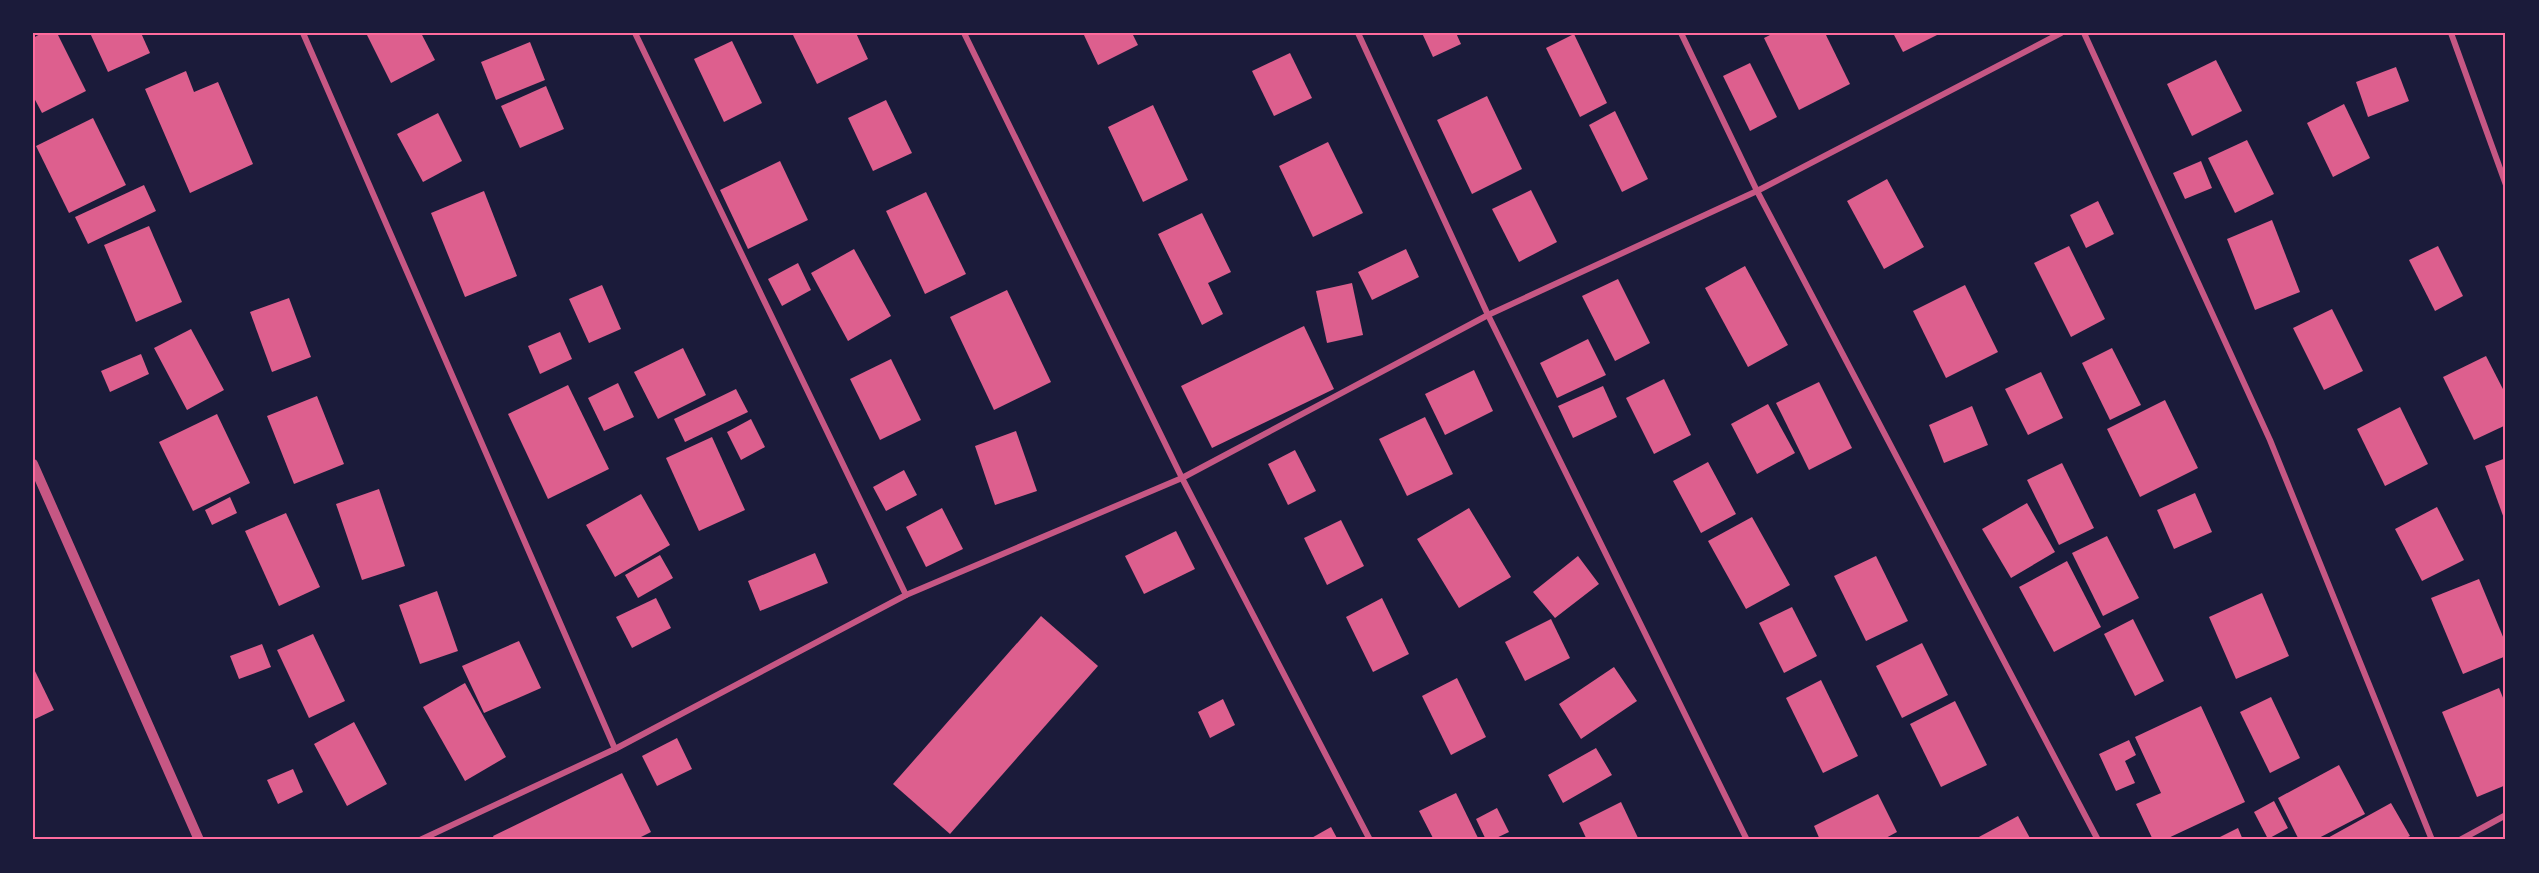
<svg xmlns="http://www.w3.org/2000/svg" width="2539" height="873" font-family="Spectral,serif">
<style>
.building{fill:#dd5f8e}
.lines{fill:none;stroke-linecap:round;stroke-linejoin:round}
.minor{stroke:#c65784;stroke-width:6}
.tertiary{stroke:#c65784;stroke-width:10}
.neatline{fill:none;stroke:#ff6b9d;stroke-width:2}
</style>
<rect width="100%" height="100%" fill="#1b1b3a"/>
<g class="building">
<polygon points="42,33 57,33 86,91 42,113 33,96 33,38"/>
<polygon points="90,33 141,33 150,53 108,72"/>
<polygon points="366,33 421,33 435,60 391,83"/>
<polygon points="792,33 856,33 868,59 817,84"/>
<polygon points="1083,33 1132,33 1138,45 1098,65"/>
<polygon points="1422,33 1456,33 1461,44 1433,57"/>
<polygon points="1774,33 1825,33 1850,84 1799,110 1764,38"/>
<polygon points="1893,33 1941,33 1903,52"/>
<polygon points="1574,34 1607,103 1580,117 1546,48"/>
<polygon points="732,41 762,103 724,122 694,59"/>
<polygon points="530,42 545,80 496,100 481,62"/>
<polygon points="1290,53 1312,98 1274,116 1252,71"/>
<polygon points="2216,60 2242,111 2192,136 2167,84"/>
<polygon points="1750,63 1777,117 1750,131 1723,76"/>
<polygon points="2396,67 2409,101 2368,117 2356,82"/>
<polygon points="186,71 194,92 218,82 253,164 190,193 145,89"/>
<polygon points="546,86 564,129 520,148 501,106"/>
<polygon points="1487,96 1522,169 1472,194 1437,120"/>
<polygon points="886,100 912,153 873,171 848,118"/>
<polygon points="2344,104 2370,158 2333,177 2307,123"/>
<polygon points="1153,105 1188,180 1143,202 1108,127"/>
<polygon points="1615,111 1648,179 1622,192 1589,125"/>
<polygon points="438,113 462,161 423,182 397,134"/>
<polygon points="93,118 126,185 69,213 36,146"/>
<polygon points="2247,140 2274,194 2235,213 2208,158"/>
<polygon points="1328,142 1363,213 1313,237 1279,166"/>
<polygon points="780,161 808,220 748,249 720,190"/>
<polygon points="2201,161 2212,188 2185,199 2173,173"/>
<polygon points="1887,179 1924,247 1884,269 1847,201"/>
<polygon points="144,185 156,211 88,244 75,217"/>
<polygon points="1531,190 1557,242 1519,262 1492,209"/>
<polygon points="484,191 517,276 465,297 431,213"/>
<polygon points="926,192 966,274 925,294 886,211"/>
<polygon points="2098,201 2114,234 2086,248 2070,215"/>
<polygon points="1202,213 1231,272 1208,283 1223,314 1202,325 1158,234"/>
<polygon points="2272,220 2300,292 2255,310 2227,239"/>
<polygon points="149,226 182,302 136,322 104,245"/>
<polygon points="2069,246 2105,319 2071,337 2034,263"/>
<polygon points="2438,246 2463,296 2435,311 2409,260"/>
<polygon points="854,249 891,316 848,341 811,273"/>
<polygon points="1406,249 1419,277 1372,300 1358,272"/>
<polygon points="798,263 811,290 782,306 768,279"/>
<polygon points="1745,266 1788,345 1748,367 1705,288"/>
<polygon points="1618,279 1650,343 1615,361 1582,296"/>
<polygon points="1352,283 1363,335 1327,343 1316,291"/>
<polygon points="602,285 621,329 589,343 569,299"/>
<polygon points="1965,285 1998,352 1946,378 1913,311"/>
<polygon points="1007,290 1051,382 994,410 950,317"/>
<polygon points="289,298 311,357 272,372 250,312"/>
<polygon points="2332,309 2363,371 2324,390 2293,328"/>
<polygon points="1304,326 1334,389 1212,448 1181,386"/>
<polygon points="191,329 224,390 187,410 154,348"/>
<polygon points="560,332 572,359 540,374 528,346"/>
<polygon points="1588,339 1606,375 1557,398 1540,363"/>
<polygon points="683,348 706,395 658,419 634,372"/>
<polygon points="2112,348 2141,405 2110,420 2082,363"/>
<polygon points="141,354 149,374 110,392 101,371"/>
<polygon points="2486,356 2506,395 2506,425 2474,440 2443,377"/>
<polygon points="891,359 921,420 880,440 850,379"/>
<polygon points="1474,370 1493,411 1445,435 1425,394"/>
<polygon points="2041,372 2063,418 2028,435 2005,389"/>
<polygon points="1664,379 1691,435 1654,454 1626,398"/>
<polygon points="1819,382 1852,448 1809,470 1776,403"/>
<polygon points="618,383 634,417 604,431 588,398"/>
<polygon points="568,385 609,469 548,499 508,414"/>
<polygon points="1603,386 1617,417 1573,438 1558,406"/>
<polygon points="736,389 748,412 685,442 674,419"/>
<polygon points="317,396 344,464 294,484 267,416"/>
<polygon points="2165,400 2198,468 2140,497 2107,429"/>
<polygon points="1768,404 1795,453 1757,474 1731,424"/>
<polygon points="1972,406 1988,445 1944,463 1929,425"/>
<polygon points="2400,407 2428,464 2385,486 2357,429"/>
<polygon points="217,414 250,483 193,511 159,442"/>
<polygon points="1425,417 1453,474 1407,496 1379,439"/>
<polygon points="751,419 765,447 741,460 727,432"/>
<polygon points="1016,431 1037,491 995,505 975,446"/>
<polygon points="712,437 745,510 699,531 666,458"/>
<polygon points="1295,450 1316,491 1288,505 1268,464"/>
<polygon points="2506,458 2506,524 2485,466"/>
<polygon points="1708,462 1736,514 1701,533 1673,481"/>
<polygon points="2062,463 2094,528 2059,545 2027,480"/>
<polygon points="904,470 917,495 886,511 873,487"/>
<polygon points="379,489 405,566 362,580 336,504"/>
<polygon points="2195,493 2212,532 2174,549 2157,510"/>
<polygon points="641,494 670,545 615,577 586,525"/>
<polygon points="230,497 237,513 212,525 205,510"/>
<polygon points="2027,503 2055,552 2011,578 1982,529"/>
<polygon points="2437,507 2464,560 2422,581 2395,529"/>
<polygon points="942,508 963,549 926,567 906,527"/>
<polygon points="1469,508 1511,577 1459,608 1417,539"/>
<polygon points="286,513 320,587 279,606 245,531"/>
<polygon points="1752,517 1790,585 1746,609 1708,541"/>
<polygon points="1341,520 1364,566 1327,585 1304,538"/>
<polygon points="1176,531 1195,569 1144,594 1125,556"/>
<polygon points="2107,536 2139,598 2103,616 2072,553"/>
<polygon points="815,553 828,583 760,611 748,581"/>
<polygon points="660,555 673,578 638,598 625,575"/>
<polygon points="1578,556 1599,584 1555,618 1533,592"/>
<polygon points="1876,556 1908,621 1866,641 1834,576"/>
<polygon points="2067,561 2101,627 2054,652 2019,587"/>
<polygon points="2479,579 2506,644 2506,656 2463,674 2431,598"/>
<polygon points="437,591 458,651 420,664 399,605"/>
<polygon points="2262,593 2289,656 2236,679 2209,617"/>
<polygon points="656,598 671,628 632,648 616,617"/>
<polygon points="1382,598 1409,654 1373,672 1346,617"/>
<polygon points="1792,607 1817,656 1784,673 1759,623"/>
<polygon points="1041,616 1098,666 950,834 893,784"/>
<polygon points="1551,619 1570,658 1525,681 1505,642"/>
<polygon points="2133,619 2164,681 2135,696 2104,634"/>
<polygon points="313,634 345,701 309,718 277,650"/>
<polygon points="519,641 541,688 484,713 462,666"/>
<polygon points="1922,643 1948,695 1902,718 1876,666"/>
<polygon points="262,644 271,667 239,679 230,656"/>
<polygon points="33,667 54,710 33,720"/>
<polygon points="1614,667 1637,701 1581,739 1559,704"/>
<polygon points="1457,678 1486,737 1451,755 1422,696"/>
<polygon points="1821,680 1858,756 1823,773 1786,698"/>
<polygon points="465,683 506,757 465,781 423,707"/>
<polygon points="2499,688 2506,705 2506,785 2477,797 2442,712"/>
<polygon points="2271,697 2300,758 2270,773 2240,712"/>
<polygon points="1223,699 1235,725 1210,738 1198,712"/>
<polygon points="1955,701 1987,765 1941,787 1910,724"/>
<polygon points="2201,706 2245,802 2164,840 2153,840 2136,804 2161,793 2135,737"/>
<polygon points="354,722 387,784 347,806 314,744"/>
<polygon points="677,738 692,769 657,786 642,756"/>
<polygon points="2129,740 2136,755 2125,761 2135,783 2116,791 2099,754"/>
<polygon points="1596,748 1612,775 1563,803 1548,775"/>
<polygon points="2339,765 2365,814 2315,840 2299,840 2278,798"/>
<polygon points="293,769 303,792 278,804 267,780"/>
<polygon points="622,773 651,832 635,840 495,840 493,836"/>
<polygon points="1456,793 1479,840 1434,840 1419,811"/>
<polygon points="1878,794 1897,832 1882,840 1820,840 1814,826"/>
<polygon points="2274,801 2288,828 2268,839 2254,812"/>
<polygon points="1621,802 1639,840 1587,840 1579,823"/>
<polygon points="2391,803 2410,836 2402,840 2324,840"/>
<polygon points="1497,808 1509,832 1492,840 1486,840 1476,819"/>
<polygon points="2018,816 2031,840 1979,840 1977,838"/>
<polygon points="1331,827 1338,840 1308,840"/>
<polygon points="2238,828 2243,840 2214,840"/>
</g>
<g class="lines">
<g class="minor">
<polyline points="303,33 615,749"/>
<polyline points="635,33 906,595"/>
<polyline points="964,33 1182,478 1370,840"/>
<polyline points="1358,33 1488,315 1747,840"/>
<polyline points="1681,33 1757,191 2098,840"/>
<polyline points="2084,33 2270,440 2432,840"/>
<polyline points="2451,33 2506,185"/>
<polyline points="420,840 615,749 906,595 1182,478 1488,315 1757,191 2061,33"/>
<polyline points="2460,840 2506,815"/>
</g>
<polyline class="tertiary" points="33,464 199,840"/>
</g>
<rect width="2539" height="873" fill="none" stroke="#1b1b3a" stroke-width="69"/>
<rect x="34" y="34" width="2470" height="804" class="neatline"/>
</svg>
